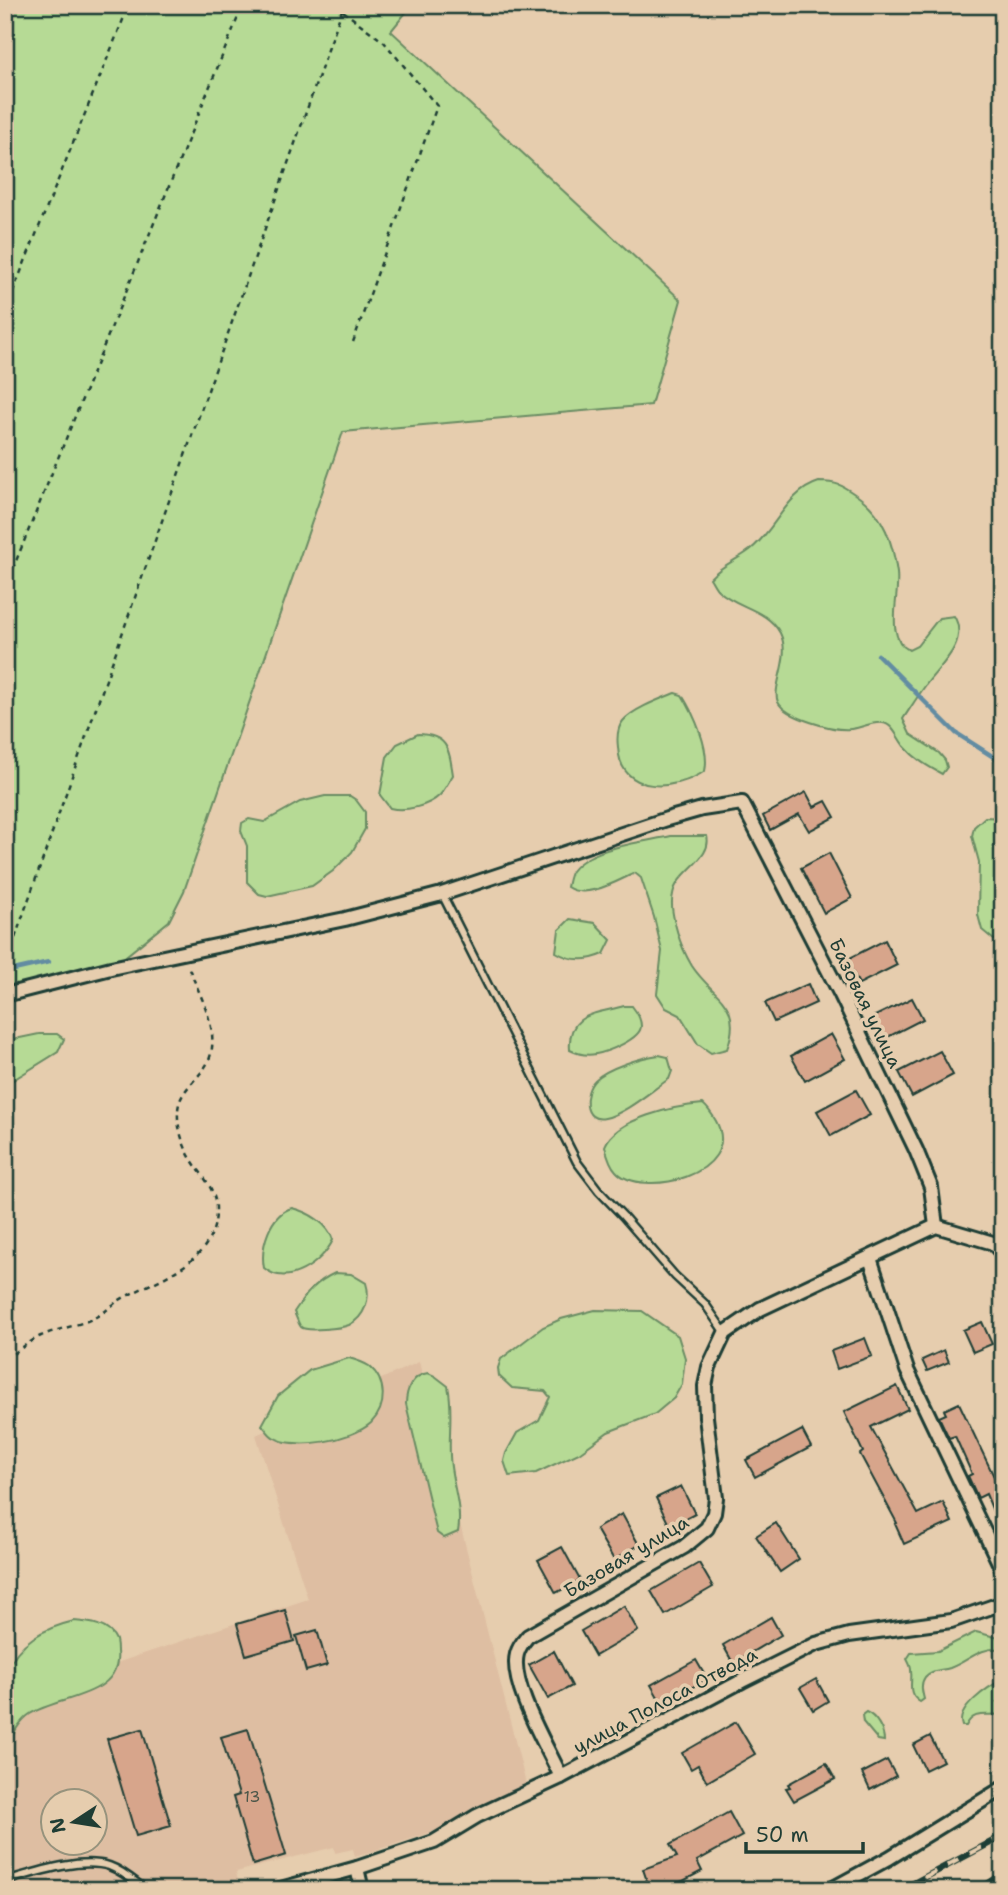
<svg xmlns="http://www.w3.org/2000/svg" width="1008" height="1895" font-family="'Shantell Sans',sans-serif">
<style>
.built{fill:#debea2;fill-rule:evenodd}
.green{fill:#b6da95;stroke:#6a8c64;stroke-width:2}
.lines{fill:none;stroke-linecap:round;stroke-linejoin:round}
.stream{stroke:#628ca2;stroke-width:4.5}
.building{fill:#d7a58b;stroke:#1f3d34;stroke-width:2}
.service-casing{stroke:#1f3d34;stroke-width:11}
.minor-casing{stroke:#1f3d34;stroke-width:18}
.path{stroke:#1f3d34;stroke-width:2.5;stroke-dasharray:5 5;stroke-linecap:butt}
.service{stroke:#e6cdae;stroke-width:6}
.minor{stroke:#e6cdae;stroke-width:12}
.rail-casing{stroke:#1f3d34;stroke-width:7}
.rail{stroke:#e6cdae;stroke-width:4.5;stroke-dasharray:13;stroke-linecap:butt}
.labels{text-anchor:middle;stroke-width:7;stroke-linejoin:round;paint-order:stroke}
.number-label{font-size:16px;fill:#4d574a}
.street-label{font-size:19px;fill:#1f3d34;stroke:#e6cdae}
</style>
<rect width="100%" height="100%" fill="#e6cdae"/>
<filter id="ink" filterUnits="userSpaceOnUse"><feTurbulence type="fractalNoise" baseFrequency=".0143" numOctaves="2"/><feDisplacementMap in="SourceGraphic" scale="14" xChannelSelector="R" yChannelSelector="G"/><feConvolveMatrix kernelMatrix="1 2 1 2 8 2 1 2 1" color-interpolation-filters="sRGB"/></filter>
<g filter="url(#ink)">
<path class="built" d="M419,1362L526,1784L439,1830L355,1857L353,1849L335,1853L334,1847L236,1872L240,1890H5V1700L308,1599L256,1435ZM52,1800H94V1842H52Z"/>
<g class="green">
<polygon points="5,5 412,5 391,31 681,300 651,405 343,432 184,891 169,921 111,968 5,995"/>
<path d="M819,482C839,482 843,486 859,497C884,515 893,543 897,573C900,596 884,638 909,650L917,646L939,618L954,616C969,641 942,664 928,682C919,694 911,707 903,719L910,734L939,753L945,760L947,767L942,774C927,766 915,759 904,746C898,739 893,724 883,723C873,721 862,728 851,729C834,731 786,718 778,702C771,687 792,657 780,633C767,609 738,608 719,591C715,588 713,582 710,578C722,565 737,560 750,550C776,530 786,492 819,482Z"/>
<path d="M675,693L682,695C694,714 710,749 705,771C676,791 620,796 618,747C617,739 617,728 623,721C633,709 660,699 675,693Z"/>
<path d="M418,734C448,735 449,749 453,775C449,781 445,789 440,795C429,806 405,812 390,808L380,795L387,757L397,744Z"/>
<polygon points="325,796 350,796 356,800 365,812 365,829 352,852 333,871 312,886 267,896 259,894 247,882 247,846 241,831 242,823 249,819 264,822 300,802"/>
<polygon points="985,817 1003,818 1003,938 994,940 982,930 978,915 979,862 972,836 974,827"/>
<path d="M671,836H707C713,859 677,871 673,894C670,906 674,920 677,931C680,942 686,956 692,966C713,998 744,1002 727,1049L711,1053L698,1044L680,1015L666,1008L657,994L662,951L654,917L641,878L635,873C617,881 586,900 567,887C568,883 569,875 572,871C589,847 644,842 671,836Z"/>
<path d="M570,919L595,923L611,940L604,954C588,961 572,962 556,952L559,930Z"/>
<path d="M624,1006H632C636,1011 641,1019 641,1026C641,1039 607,1052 596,1054C587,1056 578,1054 570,1050C567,1013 595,1014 624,1006Z"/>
<polygon points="39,1034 57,1034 64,1039 58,1052 5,1085 5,1041"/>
<path d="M659,1055L668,1057L672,1071L669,1079C652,1090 625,1114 605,1118C582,1123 583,1092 595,1080C607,1068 642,1057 659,1055Z"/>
<path d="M703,1104C709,1109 712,1114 716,1121C745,1174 641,1200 616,1171C610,1165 607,1154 605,1146C616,1118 676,1106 703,1104Z"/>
<path d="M292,1208C308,1212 328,1223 333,1240C322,1263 287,1288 264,1268C260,1247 270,1214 292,1208Z"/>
<path d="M335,1273L351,1274L366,1283C371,1298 365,1317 349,1325C342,1328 306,1332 301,1327C298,1323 296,1316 294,1312C306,1294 315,1282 335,1273Z"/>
<polygon points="595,1310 642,1311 678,1336 685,1358 682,1384 674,1398 655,1414 608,1432 579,1453 536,1473 509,1476 504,1461 506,1453 517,1433 539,1420 550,1397 545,1391 512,1388 499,1376 498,1368 501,1359 543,1327 561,1319"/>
<path d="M349,1358C356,1360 363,1362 369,1366C387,1381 387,1407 371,1423C352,1440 295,1451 273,1437C269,1435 265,1428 262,1425L278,1396L310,1370Z"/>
<path d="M428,1373L435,1376L448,1386C454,1413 447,1440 451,1467C454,1490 462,1509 458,1532L444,1538L437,1533L435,1525L406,1404C406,1390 412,1375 428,1373Z"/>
<path d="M74,1621C89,1622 109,1624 116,1640C117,1644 117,1647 117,1651C123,1697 59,1696 30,1714C18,1722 12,1737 5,1749C5,1732 1,1685 6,1672C18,1641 45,1628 74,1621Z"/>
<path d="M976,1632L1003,1639V1653L1000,1649C979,1647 969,1661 950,1668C941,1671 932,1669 925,1677C920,1684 922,1691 924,1699L920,1702C906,1693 913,1683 911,1670C911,1666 909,1663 907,1659L911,1653L938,1651Z"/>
<path d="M1003,1680V1700L997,1702L1003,1708V1714C988,1717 974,1709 966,1726H962C955,1709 989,1686 1003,1680Z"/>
<path d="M866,1712C876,1716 884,1730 884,1741L878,1740L863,1722L862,1715Z"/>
</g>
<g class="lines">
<g class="stream">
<polyline points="878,655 956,733 1003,763"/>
<polyline points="5,972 49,962"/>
</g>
</g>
<g class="building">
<polygon points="806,792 814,807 826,801 835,817 809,831 799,814 770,830 763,816"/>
<polygon points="829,853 852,898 824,913 801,868"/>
<polygon points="885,940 897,965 859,984 846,960"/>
<polygon points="808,984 816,1003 774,1022 765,1003"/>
<polygon points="912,998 923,1019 882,1040 871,1018"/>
<polygon points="831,1034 845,1059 805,1081 791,1056"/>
<polygon points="940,1051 953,1075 912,1097 899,1072"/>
<polygon points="856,1090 870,1115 831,1136 817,1111"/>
<polygon points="982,1322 992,1344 973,1352 963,1330"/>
<polygon points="865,1338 872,1356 837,1369 831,1351"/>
<polygon points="944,1350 949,1362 927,1371 922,1360"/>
<polygon points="897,1386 908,1409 871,1427 918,1514 943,1502 952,1522 904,1544 895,1524 897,1523 860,1454 863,1452 844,1412"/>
<polygon points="959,1403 997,1483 1003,1480 1003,1506 993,1511 986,1494 978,1498 968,1476 972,1474 955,1436 949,1438 939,1417 946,1414 944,1410"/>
<polygon points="802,1430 811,1447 755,1477 746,1460"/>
<polygon points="681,1486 695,1514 670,1527 656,1498"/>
<polygon points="622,1514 639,1545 614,1560 596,1529"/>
<polygon points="776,1523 799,1559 780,1572 756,1536"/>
<polygon points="562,1547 580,1580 556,1593 538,1560"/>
<polygon points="699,1563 713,1587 665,1615 651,1591"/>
<polygon points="624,1606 638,1631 595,1656 581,1631"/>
<polygon points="285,1610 294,1641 246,1655 237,1624"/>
<polygon points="771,1617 781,1635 733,1663 723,1645"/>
<polygon points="317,1630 327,1665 306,1671 296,1636"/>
<polygon points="554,1651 572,1686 548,1699 529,1665"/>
<polygon points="696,1660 707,1679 662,1704 651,1685"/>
<polygon points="816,1679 828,1701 813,1710 800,1688"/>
<polygon points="736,1722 755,1754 707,1782 698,1765 691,1769 682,1753"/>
<polygon points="142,1729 171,1826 136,1836 107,1739"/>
<polygon points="248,1729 286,1855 253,1865 233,1797 239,1795 221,1737"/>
<polygon points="930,1736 943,1761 925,1770 913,1745"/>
<polygon points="887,1760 896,1776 870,1790 862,1773"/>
<polygon points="826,1763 835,1779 794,1801 786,1788 790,1787 788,1784"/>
<polygon points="729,1812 742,1836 697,1861 702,1871 683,1881 658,1890 650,1890 643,1869 677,1857 670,1845"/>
</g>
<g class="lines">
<g class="service-casing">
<g id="service">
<polyline points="442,894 577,1162 599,1191 623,1216 675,1276 705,1304 725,1333"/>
<path d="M5,1881C34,1873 79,1857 109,1866C123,1871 134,1881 146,1890"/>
</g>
</g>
<g class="minor-casing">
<g id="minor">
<polyline points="5,995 111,968 345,919 442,894 667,819 702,809 742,803 841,995 916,1150 931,1187 936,1226"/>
<polyline points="870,1258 907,1370 1003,1571"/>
<path d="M561,1777C548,1748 509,1684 517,1654C519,1646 523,1642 528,1636L684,1547L707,1528L714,1513L716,1498L706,1417L705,1386L709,1367L725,1333L760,1309L936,1226L993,1243L1003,1254"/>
<polyline points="357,1868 362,1890"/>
<polyline points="277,1890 357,1868 434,1842 477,1816 561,1777 742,1681 816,1644 849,1635 951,1621 1003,1603"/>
<polyline points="830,1890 889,1858 1003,1788"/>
</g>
</g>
<g class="path">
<polyline points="335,5 384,42 437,106 352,345"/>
<polyline points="5,25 14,5"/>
<polyline points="5,311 129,5"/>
<polyline points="5,588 243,5"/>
<polyline points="15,938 342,10"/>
<path d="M5,1359C17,1352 28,1342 41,1336C59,1328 79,1326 96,1317C104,1313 111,1306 118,1301C156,1278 217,1265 216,1209C216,1188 200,1174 190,1157C183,1145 177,1126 178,1112C178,1090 199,1080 208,1062C222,1032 199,994 188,966"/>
</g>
<use href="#service" class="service"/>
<use href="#minor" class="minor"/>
<g class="rail-casing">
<g id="rail">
<polyline points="901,1890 1003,1836"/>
<polyline points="979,1890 1003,1874"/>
<polyline points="1001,1890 1003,1888"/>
</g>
</g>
<use href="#rail" class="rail"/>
</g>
</g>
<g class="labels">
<g class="number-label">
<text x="252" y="1802">13</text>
</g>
<g class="street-label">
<text transform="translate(866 1003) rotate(64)" y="7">Базовая улица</text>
<text transform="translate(626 1556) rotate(-31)" y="7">Базовая улица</text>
<text transform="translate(665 1700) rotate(-28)" y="7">улица Полоса Отвода</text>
</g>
</g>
<rect width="1008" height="1895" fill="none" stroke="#e6cdae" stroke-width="28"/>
<rect x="14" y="14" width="980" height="1867" fill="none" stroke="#1f3d34" stroke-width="2.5" filter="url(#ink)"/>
<g transform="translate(74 1822) rotate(258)"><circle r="33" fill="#e6cdae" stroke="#96937d" stroke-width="2"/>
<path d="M0-5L12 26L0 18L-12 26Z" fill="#1f3d34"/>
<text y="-10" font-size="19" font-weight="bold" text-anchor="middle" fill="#1f3d34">N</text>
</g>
<path d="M746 1842v10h117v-10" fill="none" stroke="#1f3d34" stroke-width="3.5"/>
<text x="756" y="1842" font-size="21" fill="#1f3d34" stroke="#e6cdae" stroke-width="5" paint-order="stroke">50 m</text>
</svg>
